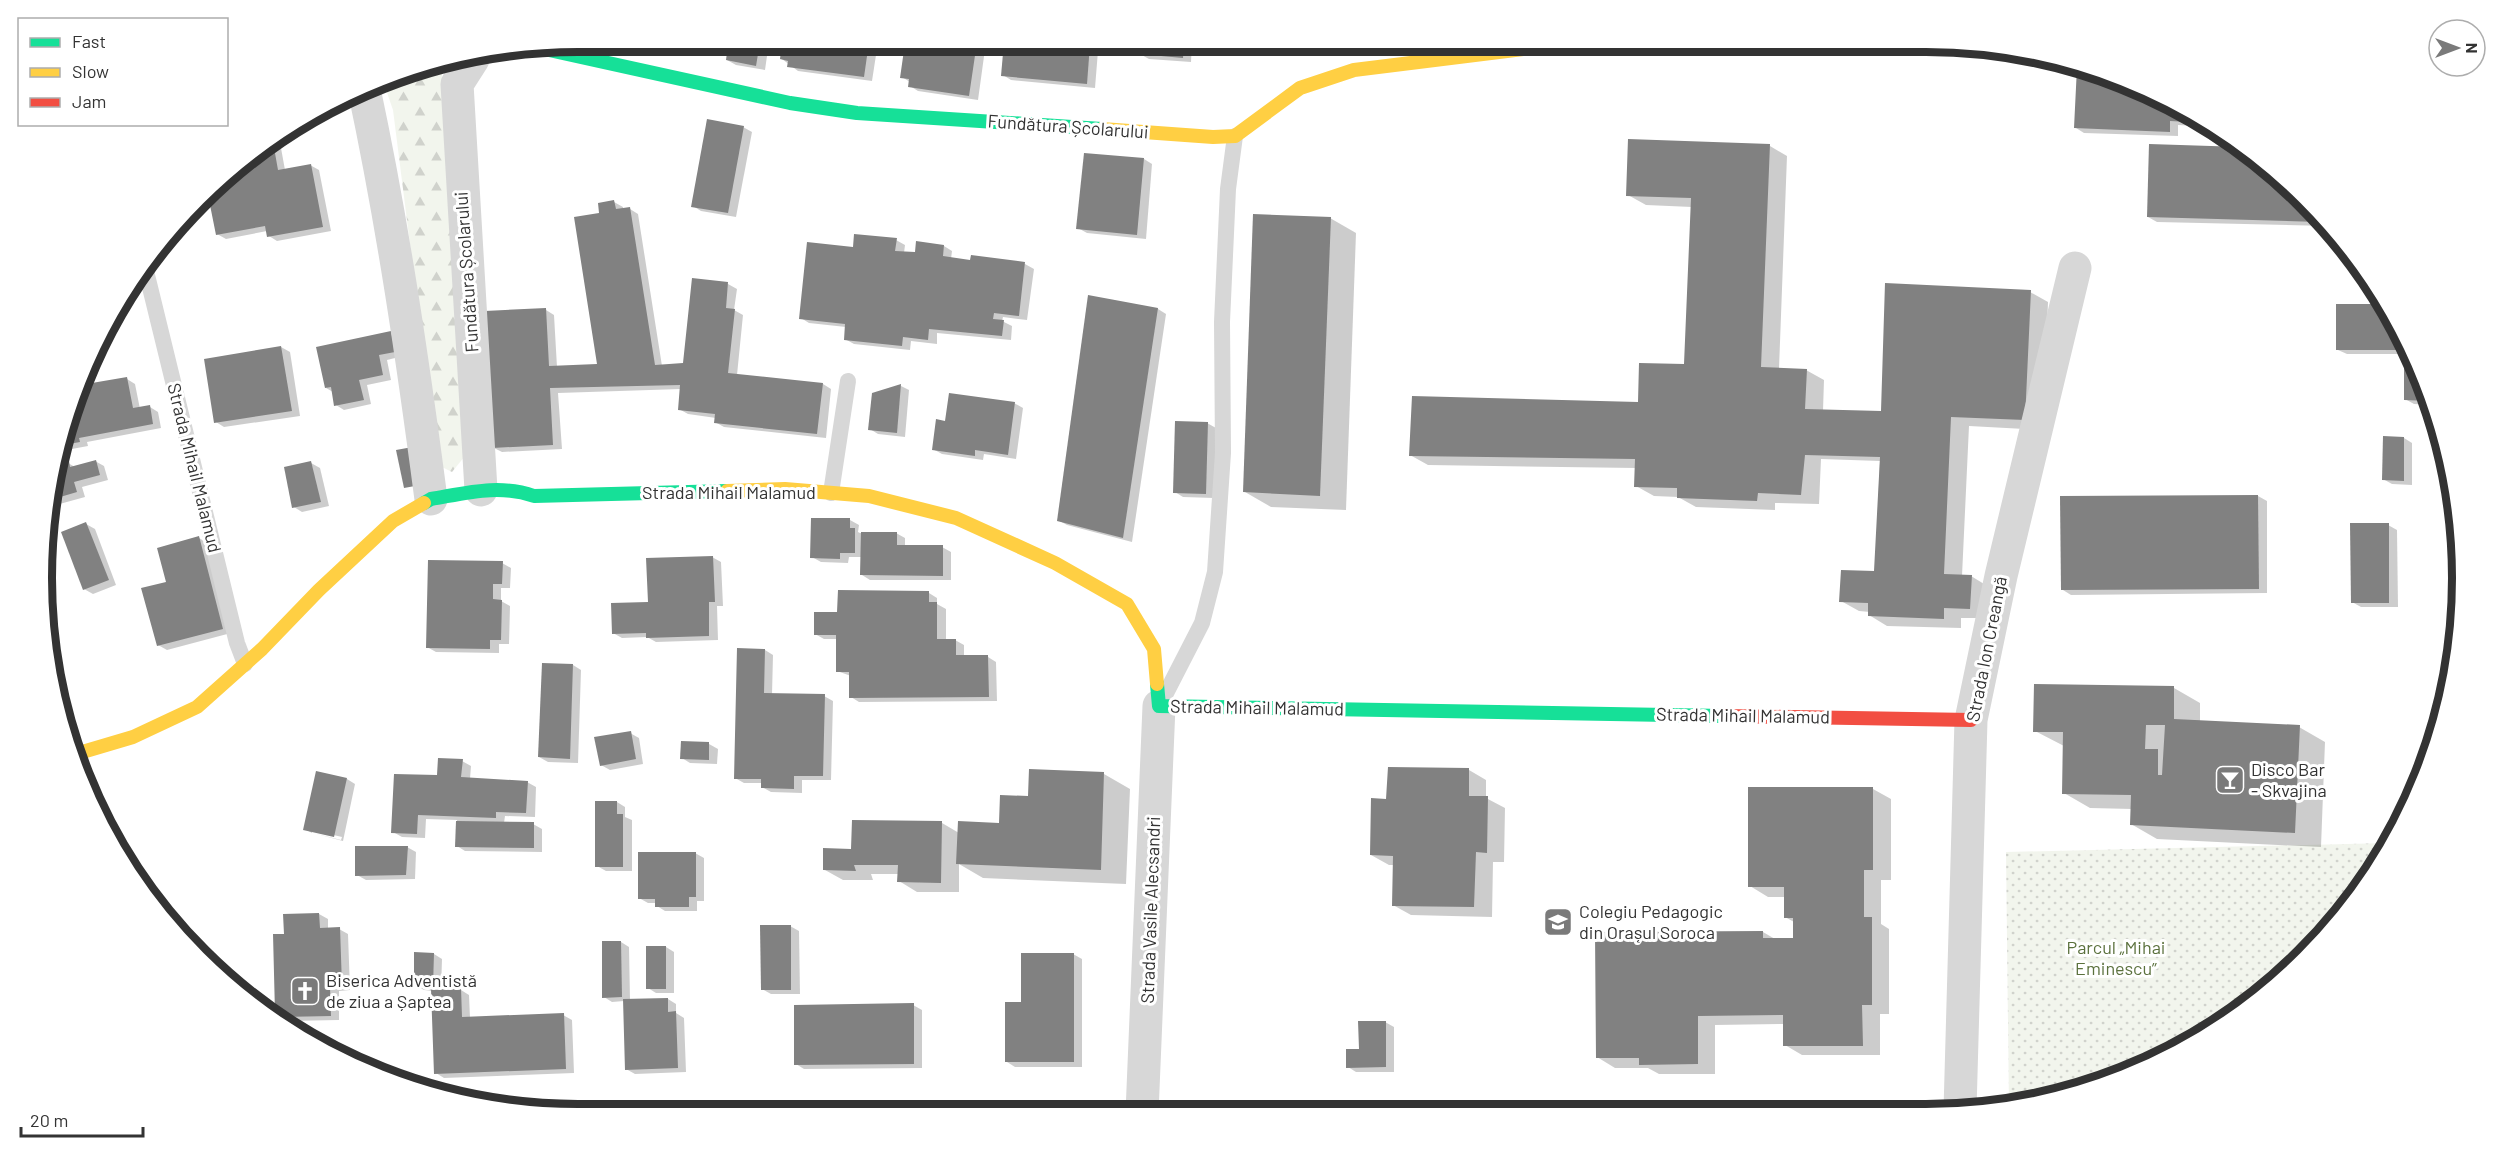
<svg xmlns="http://www.w3.org/2000/svg" width="2505" height="1157" font-family="Barlow,sans-serif">
<style>
.forest{fill:url(#forest-firs)}
.park{fill:url(#park-dots)}
.shadow{fill:#0003}
.building{fill:#818181;fill-rule:evenodd}
.lines{fill:none;stroke-linecap:round;stroke-linejoin:round}
.lane{stroke:#d7d7d7;stroke-width:16}
.street{stroke:#d7d7d7;stroke-width:33}
.fast{stroke:#16e098;stroke-width:14}
.slow{stroke:#ffcf43;stroke-width:14}
.jam{stroke:#f24e42;stroke-width:14}
.labels{text-anchor:middle;stroke-width:6;stroke-linejoin:round;paint-order:stroke}
.street-label{font-size:18px;fill:#333;stroke:#fff}
.poi-label{font-size:18px;fill:#333;stroke:#fff;text-anchor:start}
.park-label{font-size:18px;fill:#5b713d;stroke:#fff}
.rim{fill:none;stroke:#333;stroke-width:8}
</style>
<defs>
<pattern id="forest-firs" width="22" height="20" patternUnits="userSpaceOnUse" patternTransform="scale(1.5)"><rect width="22" height="20" fill="#f2f5ed"/><path d="M5 1l3.5 6h-7zM16 11l3.5 6h-7z" fill="#d0d2cc"/></pattern>
<pattern id="park-dots" width="8" height="8" patternUnits="userSpaceOnUse" patternTransform="scale(1.5)"><rect width="8" height="8" fill="#f2f5ed"/><path d="M2 2h.1M6 6h.1" fill="none" stroke="#d0d2cc" stroke-width="1.8" stroke-linecap="round"/></pattern>
</defs>
<rect width="100%" height="100%" fill="#fff"/>
<polygon class="forest" points="441,65 450,155 465,456 452,472 438,465 393,110 383,81 406,71"/>
<polygon class="park" points="2388,843 2352,905 2253,1004 2132,1074 2009,1107 2006,852"/>
<g class="shadow">
<polygon points="700,42 769,42 765,70 736,65 727,60 729,48"/>
<polygon points="784,42 878,42 872,81 798,71 782,59"/>
<polygon points="917,42 986,42 978,100 918,91 910,86 910,82 902,77 915,54"/>
<polygon points="1006,42 1089,42 1089,46 1098,51 1095,88 1011,80 1003,75"/>
<polygon points="1141,42 1192,42 1191,62 1149,59 1140,54"/>
<polygon points="2078,68 2131,83 2215,127 2178,125 2178,136 2084,133 2076,128"/>
<polygon points="743,127 752,132 736,217 701,211 693,206"/>
<polygon points="272,143 281,148 285,170 310,165 319,170 331,231 277,241 269,236 267,231 226,239 217,234 243,178 241,164"/>
<polygon points="1770,146 1787,156 1779,369 1806,370 1824,380 1823,411 1882,413 2030,292 2048,302 2043,430 1969,426 1962,576 1971,576 1989,587 1988,618 1961,618 1961,628 1887,626 1869,615 1870,612 1859,611 1841,601 1875,573 1880,461 1821,459 1819,504 1775,503 1775,510 1696,507 1678,497 1654,496 1636,486 1636,468 1428,465 1410,455 1639,404 1685,366 1692,207 1646,205 1628,195"/>
<polygon points="2150,146 2244,148 2306,199 2327,226 2157,222 2148,217"/>
<polygon points="1144,159 1152,164 1146,239 1087,233 1078,228"/>
<polygon points="614,202 623,207 623,210 630,209 638,214 662,366 684,364 693,280 728,284 737,289 734,310 743,315 737,375 823,384 831,389 826,438 724,427 715,422 716,418 688,414 679,409 681,389 558,393 562,449 502,452 494,448 546,310 554,315 557,367 599,365 601,214"/>
<polygon points="1330,218 1356,233 1346,510 1271,507 1245,492"/>
<polygon points="896,240 905,245 904,253 916,254 944,246 952,251 951,259 971,261 972,257 1025,264 1034,269 1027,320 1003,317 1002,321 1012,326 1011,340 937,333 937,344 911,341 910,350 854,344 845,339 846,327 809,323 801,318 854,249"/>
<polygon points="1089,297 1158,309 1166,314 1132,542 1067,525 1058,520"/>
<polygon points="2386,305 2422,373 2432,405 2414,404 2405,399 2406,354 2347,354 2338,350 2338,306"/>
<polygon points="390,332 403,356 387,360 391,380 367,385 371,404 344,410 336,405 333,392 326,388"/>
<polygon points="281,347 290,352 300,416 224,427 216,422"/>
<polygon points="127,379 135,384 140,409 150,407 158,412 161,428 87,442 88,446 61,451 85,386"/>
<polygon points="901,386 909,390 905,437 878,434 870,429 874,394"/>
<polygon points="1014,403 1023,408 1016,459 984,454 983,460 942,454 933,449 947,422"/>
<polygon points="1207,423 1216,428 1214,498 1183,497 1175,492"/>
<polygon points="2404,438 2412,443 2412,485 2392,484 2383,479"/>
<polygon points="95,461 104,466 108,480 82,487 85,497 56,505 50,501 52,474 68,463 75,467"/>
<polygon points="311,463 320,468 329,506 302,512 294,507"/>
<polygon points="2258,496 2267,501 2267,593 2071,595 2063,590"/>
<polygon points="813,519 850,520 859,525 858,532 860,533 896,533 905,538 905,547 942,547 951,552 951,580 870,580 862,575 862,557 849,557 848,563 821,562 812,557"/>
<polygon points="86,524 95,529 116,585 93,594 84,589"/>
<polygon points="2388,525 2397,530 2398,607 2361,607 2352,602"/>
<polygon points="199,538 207,543 231,633 167,650 158,645 168,583"/>
<polygon points="712,557 721,562 723,606 717,606 718,640 656,642 647,637 622,638 613,633"/>
<polygon points="502,563 511,568 510,588 501,588 501,601 510,606 509,644 499,644 499,653 436,652 427,647"/>
<polygon points="929,593 937,598 937,604 946,609 946,640 955,640 964,645 964,657 988,657 996,662 997,701 859,702 851,697 851,676 837,671 837,639 824,639 815,634 838,614"/>
<polygon points="765,650 773,655 772,695 824,696 833,701 831,780 802,780 802,793 771,792 762,787 762,783 744,783 735,778"/>
<polygon points="573,665 581,670 578,763 548,762 539,757"/>
<polygon points="2174,688 2200,703 2200,722 2299,727 2325,742 2321,847 2157,839 2131,824 2132,809 2090,808 2064,793 2064,746 2035,731"/>
<polygon points="630,733 639,738 643,764 610,770 601,765"/>
<polygon points="709,744 718,749 717,764 690,763 682,758"/>
<polygon points="462,761 471,766 470,779 527,782 536,787 535,817 505,816 504,823 533,824 542,829 542,852 465,851 457,846 457,820 426,819 425,838 402,837 393,832 439,777"/>
<polygon points="1469,770 1486,780 1486,798 1505,808 1504,862 1493,862 1492,917 1411,915 1393,905 1394,865 1389,865 1371,855 1388,800"/>
<polygon points="317,773 347,779 355,784 343,841 313,833 341,840 342,837 312,830 312,833 305,829"/>
<polygon points="1104,774 1130,789 1126,884 983,878 959,864 959,892 917,892 899,881 899,874 871,874 873,880 843,880 825,870 853,850 942,823 959,833 1000,825 1030,797"/>
<polygon points="1873,789 1891,799 1891,880 1881,880 1881,924 1889,929 1889,1014 1880,1014 1880,1055 1802,1055 1785,1045 1785,1024 1715,1025 1715,1074 1659,1074 1648,1068 1615,1068 1597,1057 1763,932 1775,939 1794,939 1794,922 1785,917 1785,897 1768,897 1750,886"/>
<polygon points="617,802 625,807 625,817 632,820 632,871 606,871 597,866"/>
<polygon points="407,847 416,852 415,879 366,880 357,875"/>
<polygon points="695,853 704,858 704,901 697,901 697,911 665,911 657,906 657,903 648,903 639,898"/>
<polygon points="319,914 328,919 328,929 339,929 348,934 350,990 339,991 339,1020 288,1021 277,1014 274,935 285,935 284,915"/>
<polygon points="790,926 799,931 800,994 771,994 762,989"/>
<polygon points="621,942 629,947 630,1000 668,999 676,1004 676,1013 684,1018 686,1072 635,1074 626,1069 624,1001 612,1002 604,997"/>
<polygon points="666,947 674,952 674,993 656,993 648,988"/>
<polygon points="434,954 442,959 441,991 461,990 469,995 470,1018 563,1015 572,1020 574,1073 444,1078 436,1073 433,991 424,990 415,985"/>
<polygon points="1073,954 1082,959 1082,1067 1015,1067 1007,1062 1023,1003"/>
<polygon points="913,1005 922,1010 922,1068 804,1069 796,1064"/>
<polygon points="1385,1022 1394,1027 1394,1072 1356,1072 1348,1067"/>
</g>
<g class="building">
<polygon points="714,42 760,42 756,66 726,60 728,45"/>
<polygon points="782,42 869,42 864,77 787,67 788,61 780,59"/>
<polygon points="916,42 977,42 969,96 908,87 909,79 900,78 904,50 914,52"/>
<polygon points="1004,42 1081,42 1090,44 1087,84 1001,76"/>
<polygon points="1140,42 1184,42 1183,58 1139,54"/>
<polygon points="2077,67 2131,83 2208,123 2170,121 2170,132 2074,128"/>
<polygon points="707,119 744,126 728,213 691,207"/>
<polygon points="1628,139 1770,144 1761,367 1807,369 1805,409 1881,411 1885,283 2031,290 2025,420 1951,417 1944,574 1972,575 1970,609 1944,608 1944,619 1868,616 1868,603 1839,602 1841,570 1874,571 1880,457 1805,455 1801,495 1758,493 1757,501 1677,498 1677,488 1634,487 1635,459 1409,456 1412,396 1638,402 1639,363 1684,364 1691,198 1626,196"/>
<polygon points="273,142 278,170 311,164 323,227 267,237 265,226 216,235 208,195 220,181 241,177 239,165"/>
<polygon points="2149,144 2242,147 2306,199 2319,215 2319,222 2147,217"/>
<polygon points="1084,153 1144,158 1137,235 1076,229"/>
<polygon points="614,200 616,209 630,207 655,365 683,363 692,278 728,282 726,308 735,309 728,373 823,383 817,434 714,423 715,414 678,410 680,385 550,388 553,445 492,448 485,311 546,308 549,366 597,364 574,217 599,213 598,203"/>
<polygon points="1253,214 1331,217 1320,496 1243,492"/>
<polygon points="854,234 897,238 895,251 915,252 916,241 944,245 943,256 970,260 971,255 1025,262 1019,316 994,313 993,319 1004,320 1002,336 929,329 928,340 903,337 902,346 844,340 845,324 799,319 807,242 853,247"/>
<polygon points="1088,295 1158,308 1123,538 1057,521"/>
<polygon points="2336,304 2385,304 2422,373 2430,401 2404,400 2404,350 2336,350"/>
<polygon points="391,331 395,352 379,355 383,375 359,380 364,400 334,406 331,387 325,388 316,347"/>
<polygon points="281,346 292,411 214,423 204,359"/>
<polygon points="127,377 133,408 150,405 153,424 79,438 80,442 63,445 86,384"/>
<polygon points="901,384 897,433 868,430 872,393"/>
<polygon points="949,393 1015,402 1008,455 975,450 975,456 932,450 936,419 945,421"/>
<polygon points="1175,421 1208,422 1206,494 1173,493"/>
<polygon points="2383,436 2404,437 2404,481 2382,480"/>
<polygon points="418,446 426,484 404,488 396,450"/>
<polygon points="96,460 100,475 74,482 77,492 50,500 52,474 56,464 69,461 70,467"/>
<polygon points="311,461 321,502 292,508 284,467"/>
<polygon points="2258,495 2259,589 2061,590 2060,496"/>
<polygon points="811,518 850,518 850,528 855,528 855,553 840,553 840,559 810,558"/>
<polygon points="86,522 109,580 83,590 61,532"/>
<polygon points="2350,523 2389,523 2389,603 2351,603"/>
<polygon points="861,532 897,532 897,545 943,545 943,576 860,575"/>
<polygon points="199,536 223,629 157,646 141,588 166,582 157,548"/>
<polygon points="713,556 715,602 709,602 709,636 646,638 646,633 612,634 611,603 648,602 646,558"/>
<polygon points="428,560 503,561 502,584 493,584 493,599 502,600 501,640 490,640 490,649 426,648"/>
<polygon points="838,590 929,591 929,602 937,602 937,639 956,639 956,655 988,655 989,697 849,698 849,672 836,672 836,635 814,635 814,612 837,612"/>
<polygon points="737,648 765,649 764,693 825,694 823,776 794,776 794,789 761,788 761,779 734,779"/>
<polygon points="542,663 573,664 570,759 538,757"/>
<path d="M2034,684L2174,686V719L2300,725L2295,833L2130,825L2131,795L2062,794L2063,732H2033ZM2146,725H2165L2162,775H2158V749H2145Z"/>
<polygon points="631,731 636,759 600,766 594,737"/>
<polygon points="681,741 709,742 709,760 680,759"/>
<polygon points="438,758 463,759 461,777 528,781 526,813 496,812 496,818 418,815 417,834 391,833 394,774 437,775"/>
<polygon points="1388,767 1469,768 1469,796 1488,796 1487,853 1476,852 1474,907 1392,906 1393,856 1370,855 1371,798 1386,799"/>
<polygon points="1029,769 1104,772 1101,870 956,864 958,821 999,823 1000,795 1028,796"/>
<polygon points="316,771 347,778 334,837 303,830"/>
<polygon points="1748,787 1873,787 1873,870 1864,870 1864,917 1872,917 1872,1005 1862,1005 1863,1046 1783,1046 1783,1015 1698,1016 1698,1064 1639,1065 1639,1058 1596,1058 1595,932 1763,931 1763,938 1793,938 1793,918 1784,918 1784,887 1748,887"/>
<polygon points="595,801 617,801 617,814 623,814 623,867 595,867"/>
<polygon points="852,820 942,821 941,883 897,882 898,865 854,865 856,871 823,870 823,848 851,849"/>
<polygon points="456,821 534,822 534,848 455,847"/>
<polygon points="355,846 408,846 406,875 355,876"/>
<polygon points="638,852 696,852 696,897 689,897 689,907 655,907 655,899 638,899"/>
<polygon points="319,913 320,928 340,927 342,986 330,987 331,1016 282,1017 275,1013 273,934 284,934 283,914"/>
<polygon points="760,925 791,925 791,990 761,990"/>
<polygon points="602,941 621,941 622,997 602,998"/>
<rect x="646" y="946" width="20" height="43"/>
<polygon points="414,952 434,953 433,987 414,986"/>
<polygon points="1021,953 1074,953 1074,1062 1005,1062 1005,1002 1021,1002"/>
<polygon points="461,988 462,1017 564,1013 566,1069 434,1074 431,989"/>
<polygon points="668,998 668,1012 676,1011 678,1068 625,1070 623,999"/>
<polygon points="914,1003 914,1064 794,1065 794,1005"/>
<polygon points="1358,1021 1386,1021 1386,1067 1346,1068 1346,1049 1359,1049"/>
</g>
<g class="lines">
<g class="lane">
<polyline points="146,271 237,643 245,664"/>
<polyline points="831,493 848,381"/>
<polyline points="1164,697 1202,623 1215,572 1223,453 1222,322 1228,189 1235,136"/>
</g>
<g class="street">
<polyline points="473,59 457,84 481,490"/>
<path d="M364,89C393,225 413,362 431,499"/>
<polyline points="1960,1110 1971,720 2001,576 2075,268"/>
<polyline points="1142,1113 1159,706"/>
</g>
<g class="fast">
<polyline points="540,48 790,103 857,113 1102,129"/>
<path d="M424,503L431,499C467,493 499,484 534,496L727,491"/>
<polyline points="1157,684 1159,706 1726,716"/>
</g>
<g class="slow">
<polyline points="1102,129 1213,137 1235,136 1300,88 1354,70 1581,42"/>
<polyline points="727,491 785,489 869,496 956,518 1055,563 1127,604 1154,649 1157,684"/>
<polyline points="79,753 133,737 197,707 262,649 319,590 393,521 424,503"/>
</g>
<polyline class="jam" points="1726,716 1971,720"/>
</g>
<defs>
<g id="bar-square" transform="scale(1.5)"><rect x="-9" y="-9" width="18" height="18" rx="4" fill="#7a7a7a" stroke="#fff"/><path d="M-6-5H6L.8 .8V4.5H3.5V6h-7V4.5H-.8V.8Z" fill="#fff"/></g>
<g id="university-square" transform="scale(1.5)"><rect x="-9" y="-9" width="18" height="18" rx="4" fill="#7a7a7a" stroke="#fff"/><path d="M0-5L7-2L0 1L-7-2ZM-4 1L0 2.5L4 1V4Q0 6-4 4Z" fill="#fff"/></g>
<g id="church-square" transform="scale(1.5)"><rect x="-9" y="-9" width="18" height="18" rx="4" fill="#7a7a7a" stroke="#fff"/><path d="M-1.2-6h2.4v3.5h3.3v2.4h-3.3V6h-2.4V-.1h-3.3v-2.4h3.3Z" fill="#fff"/></g>
</defs>
<g fill-rule="evenodd">
<use href="#bar-square" x="2230" y="780"/>
<use href="#university-square" x="1558" y="922"/>
<use href="#church-square" x="305" y="991"/>
</g>
<g class="labels">
<g class="street-label">
<text transform="translate(1068 127) rotate(4)" y="6">Fundătura Școlarului</text>
<text transform="translate(467 272) rotate(-94)" y="6">Fundătura Școlarului</text>
<text transform="translate(194 468) rotate(76)" y="6">Strada Mihail Malamud</text>
<text x="729" y="499">Strada Mihail Malamud</text>
<text transform="translate(1987 649) rotate(-79)" y="6">Strada Ion Creangă</text>
<text transform="translate(1257 708) rotate(1)" y="6">Strada Mihail Malamud</text>
<text transform="translate(1743 716) rotate(1)" y="6">Strada Mihail Malamud</text>
<text transform="translate(1151 910) rotate(-88)" y="6">Strada Vasile Alecsandri</text>
</g>
<g class="poi-label">
<text x="2251" y="776">Disco Bar<tspan x="2251" dy="21">- Skvajina</tspan></text>
<text x="1579" y="918">Colegiu Pedagogic<tspan x="1579" dy="21">din Orașul Soroca</tspan></text>
<text x="326" y="987">Biserica Adventistă<tspan x="326" dy="21">de ziua a Șaptea</tspan></text>
</g>
<g class="park-label">
<text x="2116" y="954">Parcul „Mihai<tspan x="2116" dy="21">Eminescu”</tspan></text>
</g>
</g>
<path d="M0 0H2505V1157H0ZM578 52H1926A526 526 0 0 1 2452 578V578A526 526 0 0 1 1926 1104H578A526 526 0 0 1 52 578V578A526 526 0 0 1 578 52Z" fill="#fff" fill-rule="evenodd"/>
<path class="rim" d="M578 52H1926A526 526 0 0 1 2452 578V578A526 526 0 0 1 1926 1104H578A526 526 0 0 1 52 578V578A526 526 0 0 1 578 52Z"/>
<rect x="18" y="18" width="210" height="108" fill="#ffffff" stroke="#adadad" stroke-width="1.5"/>
<rect x="30" y="38" width="30" height="9" fill="#16e098" stroke="#adadad" stroke-width="1.5"/>
<text x="72" y="48" font-size="18" fill="#333333">Fast</text>
<rect x="30" y="68" width="30" height="9" fill="#ffcf43" stroke="#adadad" stroke-width="1.5"/>
<text x="72" y="78" font-size="18" fill="#333333">Slow</text>
<rect x="30" y="98" width="30" height="9" fill="#f24e42" stroke="#adadad" stroke-width="1.5"/>
<text x="72" y="108" font-size="18" fill="#333333">Jam</text>
<g transform="translate(2457 48) rotate(90)"><circle r="28" fill="#ffffff" stroke="#adadad" stroke-width="1.5"/>
<path d="M0-4.5L10 22L0 15L-10 22Z" fill="#7a7a7a"/>
<text y="-9" font-size="16" font-weight="bold" text-anchor="middle" fill="#333333">N</text>
</g>
<path d="M21 1127v9h122v-9" fill="none" stroke="#333333" stroke-width="3"/>
<text x="30" y="1127" font-size="18" fill="#333333" stroke="#ffffff" stroke-width="4.5" paint-order="stroke">20 m</text>
</svg>
